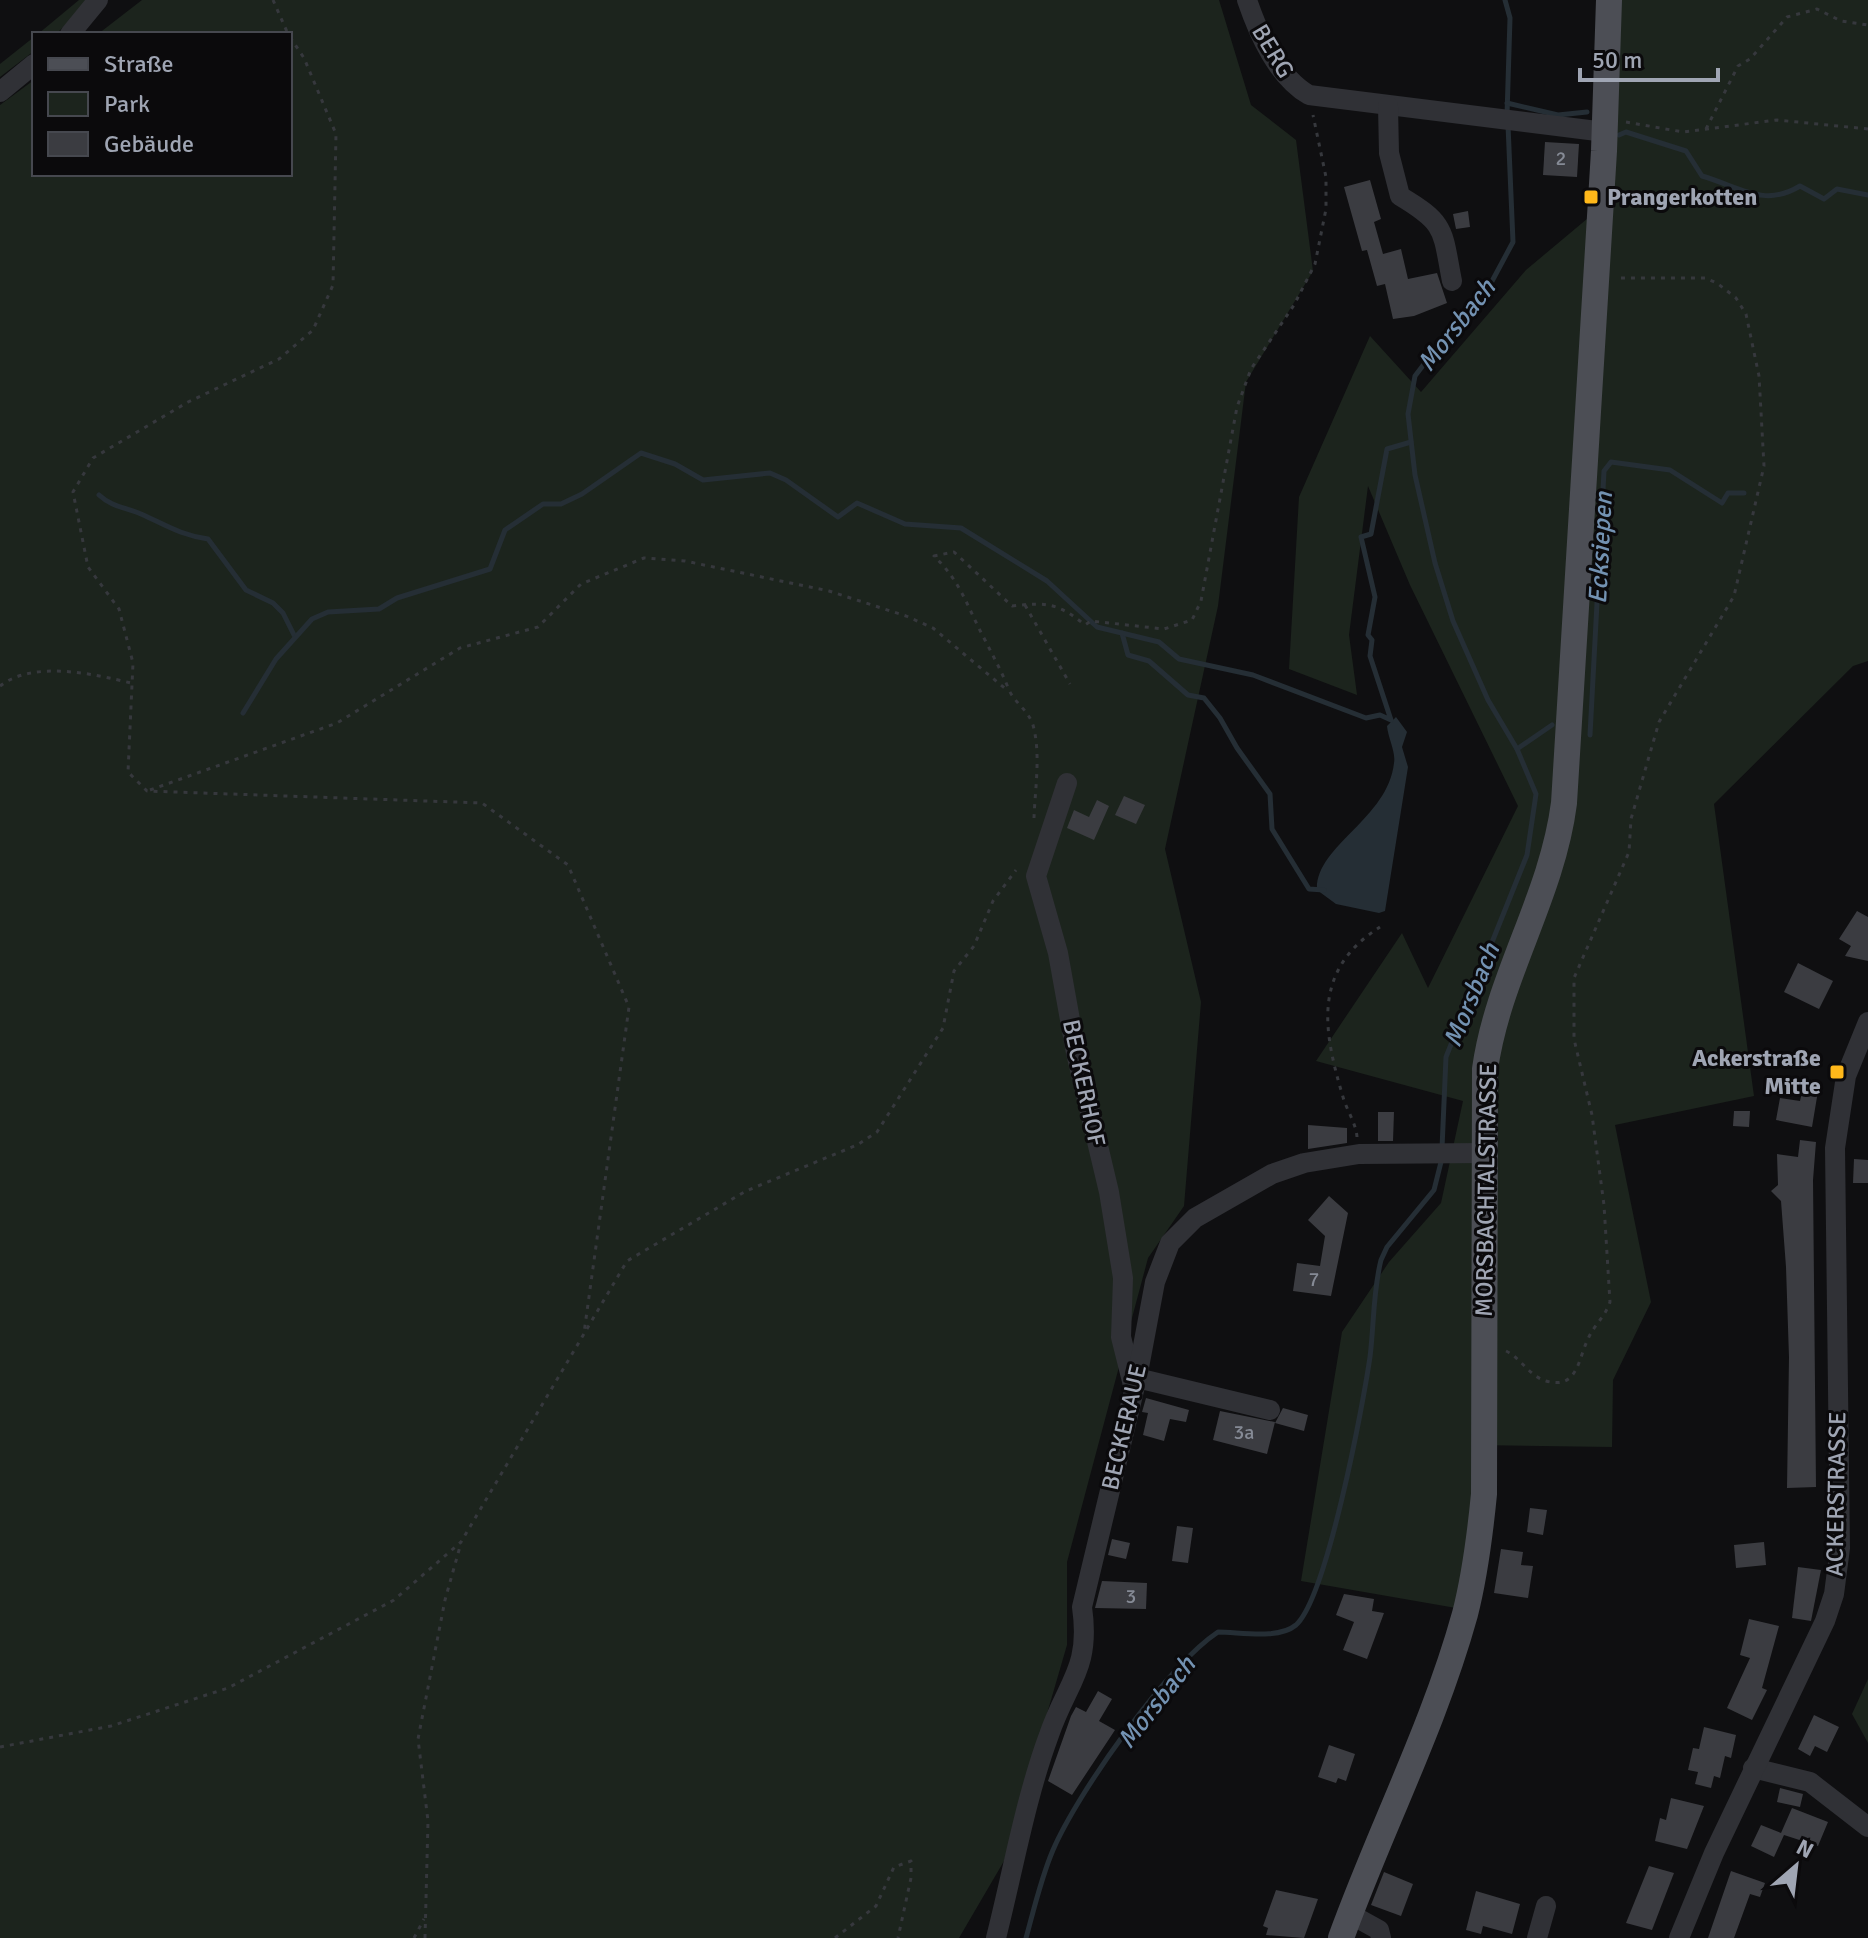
<svg xmlns="http://www.w3.org/2000/svg" width="1868" height="1938" font-family="Signika,sans-serif">
<style>
.green{fill:#1c241d}
.water{fill:#252e35}
.lines{fill:none;stroke-linecap:round;stroke-linejoin:round}
.stream{stroke:#252e35;stroke-width:5}
.building{fill:#3b3c41}
.path{stroke:#36383d;stroke-width:3;stroke-dasharray:4 6;stroke-linecap:butt}
.minor{stroke:#303136;stroke-width:20}
.major{stroke:#4c4e55;stroke-width:26}
.poi-dot{fill:#ffb81a;stroke:#0b0a0c;stroke-width:3}
.labels{text-anchor:middle;stroke-width:6;stroke-linejoin:round;paint-order:stroke}
.number-label{font-size:20px;fill:#868b96}
.street-label{font-size:24px;fill:#9fa5b3;stroke:#0b0a0c}
.poi-label{font-size:24px;font-weight:bold;fill:#9fa5b3;stroke:#0b0a0c;text-anchor:start}
.water-label{font-size:26px;font-style:italic;fill:#7392b2;stroke:#0b0a0c}
</style>
<rect width="100%" height="100%" fill="#0f0f11"/>
<g class="green">
<polygon points="79,0 91,0 56,34 38,34"/>
<polygon points="142,0 1219,0 1251,105 1296,140 1313,271 1246,382 1218,606 1165,849 1201,1002 1184,1206 1148,1258 1067,1562 1067,1645 1004,1861 959,1938 0,1938 0,105 34,80 34,174 290,174 290,34 98,34"/>
<polygon points="1612,0 1868,0 1868,661 1853,666 1714,804 1754,1096 1615,1125 1651,1302 1613,1380 1612,1447 1475,1445 1477,1497 1456,1608 1301,1581 1342,1332 1389,1262 1441,1203 1463,1101 1316,1061 1402,933 1428,988 1518,806 1410,585 1368,486 1349,635 1357,695 1289,669 1299,497 1370,336 1421,392 1526,270 1606,203"/>
<polygon points="34,37 34,51 0,77 0,64"/>
<polygon points="1868,1679 1868,1743 1852,1714"/>
</g>
<path class="water" d="M1396,717L1407,732L1402,747L1408,767L1385,911L1379,913L1336,904L1317,890C1315,846 1388,819 1394,763C1396,752 1388,738 1387,726Z"/>
<g class="lines">
<g class="stream">
<polyline points="1505,0 1510,18 1507,115"/>
<polyline points="1507,103 1558,115 1587,112"/>
<path d="M1619,135L1626,132L1686,151L1702,176C1740,187 1764,208 1800,186L1824,199L1837,189L1868,195"/>
<path d="M99,495C112,507 125,507 141,514C166,525 180,535 208,539L246,590L273,603L283,613L295,637"/>
<polyline points="1122,633 1128,655 1149,661 1188,695 1204,698 1220,718 1237,748 1270,794 1272,829 1309,889 1324,890"/>
<polyline points="243,713 276,659 312,619 328,612 379,609 397,598 490,569 505,530 543,504 561,504 582,494 641,453 675,464 703,480 770,473 786,480 838,517 857,503 905,524 961,528 1047,581 1097,627 1159,642 1179,659 1253,675 1366,718 1380,715 1391,720 1370,656 1372,640 1368,635 1375,597 1361,537 1371,534 1387,449 1411,442"/>
<polyline points="1590,735 1604,471 1611,462 1670,470 1722,503 1728,493 1744,493"/>
<polyline points="1517,749 1552,725"/>
<polyline points="1442,1148 1446,1057 1527,855 1536,794 1517,749 1488,700 1453,621 1435,563 1415,475 1408,414 1415,376 1453,326 1483,298 1513,242 1508,125"/>
<path d="M1026,1938C1034,1909 1041,1878 1053,1850C1078,1792 1167,1666 1218,1632C1240,1632 1278,1640 1296,1625C1327,1597 1363,1405 1370,1357C1374,1325 1373,1291 1381,1260L1387,1247L1434,1190L1442,1158"/>
</g>
</g>
<g class="building">
<polygon points="1545,142 1579,144 1577,177 1543,175"/>
<polygon points="1370,180 1381,219 1374,222 1383,254 1401,249 1408,279 1437,273 1447,303 1414,316 1393,319 1385,284 1377,286 1367,250 1362,251 1344,187"/>
<polygon points="1468,211 1470,227 1456,229 1453,214"/>
<polygon points="1124,796 1145,805 1136,824 1115,815"/>
<polygon points="1097,800 1109,806 1094,840 1067,828 1074,810 1089,817"/>
<polygon points="1857,911 1868,917 1868,961 1845,956 1851,946 1839,939"/>
<polygon points="1798,963 1833,981 1819,1009 1784,992"/>
<polygon points="1803,1088 1818,1091 1812,1127 1776,1120 1780,1098 1800,1101"/>
<polygon points="1734,1111 1750,1111 1749,1127 1733,1126"/>
<polygon points="1378,1112 1394,1112 1393,1141 1378,1141"/>
<polygon points="1308,1125 1347,1128 1347,1143 1308,1149"/>
<polygon points="1800,1140 1816,1142 1813,1180 1816,1487 1787,1488 1789,1357 1786,1267 1781,1201 1771,1191 1778,1185 1777,1154 1798,1157"/>
<polygon points="1854,1159 1868,1160 1868,1183 1853,1183"/>
<polygon points="1329,1196 1348,1213 1331,1296 1293,1291 1297,1263 1320,1266 1325,1236 1308,1220"/>
<polygon points="1146,1398 1189,1410 1186,1422 1170,1419 1164,1441 1143,1435 1148,1413 1142,1412"/>
<polygon points="1283,1408 1308,1415 1304,1431 1275,1423"/>
<polygon points="1220,1411 1275,1422 1267,1454 1213,1440"/>
<polygon points="1530,1508 1547,1510 1543,1535 1527,1532"/>
<polygon points="1177,1526 1193,1528 1188,1563 1172,1561"/>
<polygon points="1112,1539 1130,1543 1126,1559 1108,1555"/>
<polygon points="1764,1542 1766,1565 1736,1568 1734,1545"/>
<polygon points="1501,1549 1523,1552 1521,1565 1533,1566 1528,1598 1494,1593"/>
<polygon points="1798,1567 1821,1570 1811,1621 1792,1618"/>
<polygon points="1102,1581 1147,1583 1146,1609 1095,1608"/>
<polygon points="1344,1594 1374,1599 1372,1611 1384,1613 1367,1659 1343,1650 1354,1622 1336,1615"/>
<polygon points="1749,1619 1779,1626 1762,1688 1767,1690 1752,1720 1727,1708 1750,1658 1740,1655"/>
<polygon points="1098,1691 1112,1699 1099,1721 1115,1730 1072,1795 1048,1781 1071,1716 1076,1707 1086,1712"/>
<polygon points="1814,1715 1839,1727 1827,1752 1815,1746 1810,1756 1798,1749"/>
<polygon points="1704,1727 1736,1735 1731,1758 1725,1756 1720,1778 1714,1776 1711,1788 1695,1784 1698,1772 1688,1770 1693,1748 1699,1749"/>
<polygon points="1329,1745 1355,1754 1346,1781 1338,1778 1336,1783 1318,1777"/>
<polygon points="1780,1788 1803,1794 1800,1807 1777,1802"/>
<polygon points="1671,1798 1704,1806 1687,1849 1655,1841 1660,1818 1666,1820"/>
<polygon points="1792,1808 1828,1822 1818,1846 1784,1835 1774,1857 1751,1846 1761,1825 1781,1833"/>
<polygon points="1649,1866 1674,1873 1652,1930 1626,1923"/>
<polygon points="1731,1871 1765,1883 1760,1897 1750,1894 1734,1938 1708,1938"/>
<polygon points="1384,1872 1413,1884 1401,1916 1371,1905"/>
<polygon points="1276,1890 1318,1899 1304,1938 1266,1935 1268,1928 1263,1926"/>
<polygon points="1476,1891 1520,1904 1512,1934 1483,1926 1481,1934 1466,1930"/>
</g>
<g class="lines">
<g class="path">
<polyline points="273,0 288,34"/>
<polyline points="290,37 304,58 336,134 333,285 313,330 279,359 188,402 93,458 73,492 88,567 119,609 133,663 128,772 147,791 482,803 568,865 629,1007 584,1333"/>
<polyline points="1626,122 1683,132 1777,120 1868,129"/>
<polyline points="1706,129 1738,66 1750,59 1787,17 1817,9 1841,21 1868,25"/>
<polyline points="1025,605 1070,684"/>
<path d="M0,686C33,660 94,674 131,683"/>
<polyline points="150,790 337,723 460,648 538,627 581,584 644,558 685,561 829,591 906,616 933,628 1008,691"/>
<path d="M1034,818C1035,789 1041,754 1033,725C1028,710 1015,703 1009,690C1002,672 994,658 985,640C967,607 962,583 934,556L954,552L1012,606C1047,602 1058,603 1085,625L1091,621L1164,629L1192,620L1201,601L1237,407L1251,369L1294,305L1315,264L1326,209V177L1313,115"/>
<path d="M1357,1137C1356,1123 1347,1111 1343,1097C1323,1030 1312,970 1380,927"/>
<path d="M1506,1351C1521,1358 1529,1376 1546,1381C1578,1390 1578,1359 1588,1339C1594,1325 1605,1317 1610,1302L1604,1205L1592,1115L1574,1039V978L1629,852L1631,819L1659,722L1734,596L1764,466L1759,376L1746,314L1736,298L1717,283L1705,278H1618"/>
<polyline points="0,1747 111,1726 228,1688 394,1600 461,1542 627,1261 746,1191 857,1145 877,1132 943,1028 954,971 974,946 993,901 1016,870"/>
<polyline points="414,1938 424,1919"/>
<polyline points="425,1938 428,1821 418,1739 445,1600 461,1543"/>
<polyline points="835,1938 876,1906 894,1867 911,1861 911,1878 898,1938"/>
</g>
<g class="minor">
<path d="M1247,0C1259,35 1277,76 1309,95L1605,132"/>
<polyline points="70,34 98,0"/>
<polyline points="0,92 34,64"/>
<path d="M1388,106L1389,153L1400,196C1447,224 1442,230 1452,281"/>
<polyline points="1067,783 1036,876 1058,953 1076,1053 1109,1192 1123,1278 1121,1337 1133,1385"/>
<polyline points="1137,1378 1270,1410"/>
<polyline points="1753,1768 1810,1782 1868,1827"/>
<polyline points="1350,1914 1379,1930 1381,1938"/>
<path d="M996,1938C1013,1871 1025,1800 1049,1735C1067,1682 1091,1669 1082,1607L1137,1378L1155,1282L1170,1243L1195,1218L1272,1174L1304,1163L1359,1154L1485,1153"/>
<polyline points="1537,1938 1546,1906"/>
<polyline points="1679,1938 1714,1853 1825,1621 1834,1594 1840,1548 1835,1148 1846,1076 1868,1022"/>
</g>
<path class="major" d="M1341,1938C1380,1830 1434,1726 1465,1614C1475,1575 1480,1535 1484,1494L1485,1069C1498,976 1552,897 1564,803L1604,151L1609,0"/>
</g>
<g class="poi-dot">
<rect x="1583" y="189" width="16" height="16" rx="4"/>
<rect x="1829" y="1064" width="16" height="16" rx="4"/>
</g>
<g class="labels">
<g class="number-label">
<text x="1561" y="165">2</text>
<text x="1314" y="1286">7</text>
<text x="1244" y="1439">3a</text>
<text x="1131" y="1603">3</text>
</g>
<g class="street-label">
<text transform="translate(1273 51) rotate(59)" y="8">BERG</text>
<text transform="translate(1084 1083) rotate(78)" y="8">BECKERHOF</text>
<text transform="translate(1486 1190) rotate(-89)" y="8">MORSBACHTALSTRASSE</text>
<text transform="translate(1124 1427) rotate(-77)" y="8">BECKERAUE</text>
<text transform="translate(1836 1494) rotate(-89)" y="8">ACKERSTRASSE</text>
</g>
<g class="poi-label">
<text x="1607" y="205">Prangerkotten</text>
<text x="1821" y="1066" text-anchor="end">Ackerstraße<tspan x="1821" dy="28">Mitte</tspan></text>
</g>
<g class="water-label">
<text transform="translate(1456 325) rotate(-52)" y="9">Morsbach</text>
<text transform="translate(1600 548) rotate(-87)" y="9">Ecksiepen</text>
<text transform="translate(1471 995) rotate(-68)" y="9">Morsbach</text>
<text transform="translate(1156 1702) rotate(-52)" y="9">Morsbach</text>
</g>
</g>
<rect x="32" y="32" width="260" height="144" fill="#0b0a0c" stroke="#46484f" stroke-width="2"/>
<rect x="48" y="58" width="40" height="12" fill="#4c4e55" stroke="#46484f" stroke-width="2"/>
<text x="104" y="72" font-size="24" fill="#9fa5b3">Straße</text>
<rect x="48" y="92" width="40" height="24" fill="#1c241d" stroke="#46484f" stroke-width="2"/>
<text x="104" y="112" font-size="24" fill="#9fa5b3">Park</text>
<rect x="48" y="132" width="40" height="24" fill="#3b3c41" stroke="#46484f" stroke-width="2"/>
<text x="104" y="152" font-size="24" fill="#9fa5b3">Gebäude</text>
<g transform="translate(1796 1866) rotate(28)" stroke="#0b0a0c" stroke-width="6" paint-order="stroke">
<path d="M0-6L14 30L0 20L-14 30Z" fill="#9fa5b3"/>
<text y="-12" font-size="22" font-weight="bold" text-anchor="middle" fill="#9fa5b3">N</text>
</g>
<path d="M1580 68v12h138v-12" fill="none" stroke="#9fa5b3" stroke-width="4"/>
<text x="1592" y="68" font-size="24" fill="#9fa5b3" stroke="#0b0a0c" stroke-width="6" paint-order="stroke">50 m</text>
</svg>
